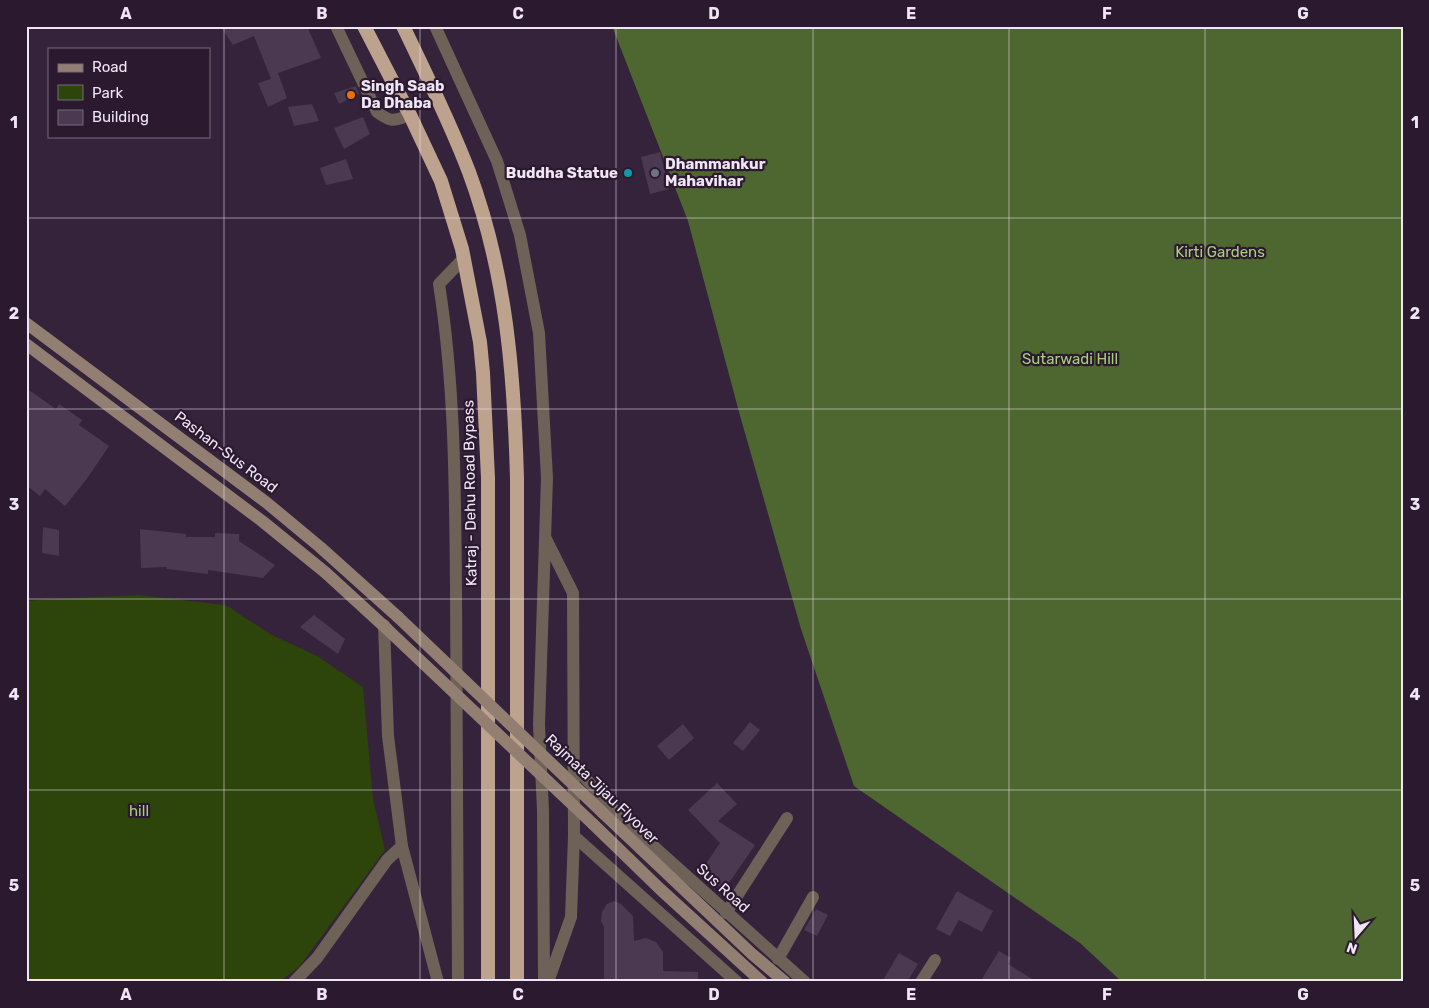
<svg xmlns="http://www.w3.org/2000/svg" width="1429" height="1008" font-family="Rubik,sans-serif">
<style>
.green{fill:#2d440a}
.forest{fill:#4e662f}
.building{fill:#4b3951}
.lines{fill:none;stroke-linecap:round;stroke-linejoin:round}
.minor{stroke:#6d6158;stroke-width:12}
.tertiary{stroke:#6d6158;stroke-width:12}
.secondary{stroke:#937f72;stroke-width:12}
.trunk{stroke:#bda28e;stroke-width:14}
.secondary-bridge{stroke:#937f72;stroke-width:12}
.grid{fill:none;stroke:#f0e5f4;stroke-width:1;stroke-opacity:0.55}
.food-dot{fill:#e8710a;stroke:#2a192f;stroke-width:2}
.culture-dot{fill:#0f9aa8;stroke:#2a192f;stroke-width:2}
.worship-dot{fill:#6b7280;stroke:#2a192f;stroke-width:2}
.labels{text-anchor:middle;stroke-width:4.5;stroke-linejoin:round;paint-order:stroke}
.poi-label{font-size:15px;font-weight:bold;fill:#f0e5f4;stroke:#2a192f;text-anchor:start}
.park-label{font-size:15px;fill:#a8ce7b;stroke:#2a192f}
.street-label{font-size:15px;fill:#f0e5f4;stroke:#2a192f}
.neatline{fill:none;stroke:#f0e5f4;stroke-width:2}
.grid-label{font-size:16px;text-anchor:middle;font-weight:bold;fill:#f0e5f4}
</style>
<rect width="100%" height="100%" fill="#34233a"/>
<polygon class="green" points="139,595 224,605 231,608 242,616 272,635 317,656 363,687 373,799 385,850 300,966 279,982 26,982 26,601 53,599"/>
<polygon class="forest" points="612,26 1403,26 1403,982 1122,982 1080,943 854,786 801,629 739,412 688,221"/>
<g class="building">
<polygon points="220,26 307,26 321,58 278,73 287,98 268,107 258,83 271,79 254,36 233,45"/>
<polygon points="356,86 359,94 339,104 334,93"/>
<polygon points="312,104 319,121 294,126 288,107"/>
<polygon points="363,117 370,134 344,149 334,128"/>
<polygon points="660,152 669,189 650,194 641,157"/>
<polygon points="346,159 353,179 326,185 320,168"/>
<polygon points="26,388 56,409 59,404 82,420 79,425 109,446 86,480 65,506 45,489 40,496 26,485"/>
<polygon points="43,527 59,530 59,556 42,553"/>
<polygon points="140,529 186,534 186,537 215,537 215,533 239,534 239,541 275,565 263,578 208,570 208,574 167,569 167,567 141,568"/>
<polygon points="314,615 345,639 338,654 300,627"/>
<polygon points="750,722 760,730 743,751 733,743"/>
<polygon points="683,724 694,738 669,760 657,746"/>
<polygon points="717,783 737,804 718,821 755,845 724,890 699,874 720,843 688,810"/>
<polygon points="957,891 993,911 982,932 959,920 950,936 936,929"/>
<polygon points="614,901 621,904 633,916 634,941 646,938 656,942 663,952 663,971 698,972 698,982 604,982 604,927 601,921 602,912 607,904"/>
<polygon points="816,909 828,915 817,936 804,930"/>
<polygon points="999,951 1011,958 1008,964 1037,982 980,982"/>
<polygon points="899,953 918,964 907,982 882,982"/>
</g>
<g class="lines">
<g class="minor">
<polyline points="726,913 787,818"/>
<polyline points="778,959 813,897"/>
<polyline points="294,982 317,958 387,860 402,846"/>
<polyline points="921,982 935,960"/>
</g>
<g class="tertiary">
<path d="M336,26L377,112C392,123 394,121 410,115"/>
<polyline points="435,26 497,161 520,235 539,333 547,478 539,725 543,810 544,982"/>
<polyline points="546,539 573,593 574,836 571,917 548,982"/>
<polyline points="384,625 388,736 402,846 438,982"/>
<polyline points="573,765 621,817 805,982"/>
<polyline points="574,836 737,982"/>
<path d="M458,982C458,851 457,720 456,589C455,487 455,386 439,284L464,258"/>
</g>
<g class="secondary">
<polyline points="26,323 267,503 320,547 398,617"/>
<polyline points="26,344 262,521 326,573 387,629"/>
<polyline points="603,813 752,954 785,982"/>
<polyline points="593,824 660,889 762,982"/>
</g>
<g class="trunk">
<polyline points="364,26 410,115 441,181 462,249 480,342 483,373 488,478 488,982"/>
<path d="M403,26C426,74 450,122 469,172C506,272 514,371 517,478V982"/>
</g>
<g class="secondary-bridge">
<polyline points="398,617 603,813"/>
<polyline points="387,629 593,824"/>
</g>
</g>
<path class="grid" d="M224,26V982M420,26V982M616,26V982M813,26V982M1009,26V982M1205,26V982M26,218H1403M26,409H1403M26,599H1403M26,790H1403"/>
<circle class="food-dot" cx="351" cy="95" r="5"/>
<circle class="culture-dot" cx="628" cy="173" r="5"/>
<circle class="worship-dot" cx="655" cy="173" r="5"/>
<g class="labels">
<g class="poi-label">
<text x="361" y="91">Singh Saab<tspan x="361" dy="17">Da Dhaba</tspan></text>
<text x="665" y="169">Dhammankur<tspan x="665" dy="17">Mahavihar</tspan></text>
<text x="618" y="178" text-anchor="end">Buddha Statue</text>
</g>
<g class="park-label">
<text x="1220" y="257">Kirti Gardens</text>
<text x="1070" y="364">Sutarwadi Hill</text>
<text x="139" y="816">hill</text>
</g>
<g class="street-label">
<text transform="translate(226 452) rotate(37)" y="5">Pashan-Sus Road</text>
<text transform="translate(470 493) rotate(-91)" y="5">Katraj - Dehu Road Bypass</text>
<text transform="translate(602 789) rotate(44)" y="5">Rajmata Jijau Flyover</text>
<text transform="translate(723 888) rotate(42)" y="5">Sus Road</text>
</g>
</g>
<rect width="1429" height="1008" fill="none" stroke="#2a192f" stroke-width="55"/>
<rect x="48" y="48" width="162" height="90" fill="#2a192f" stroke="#796b7e"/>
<rect x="58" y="64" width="25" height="8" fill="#937f72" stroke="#796b7e"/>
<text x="92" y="72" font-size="15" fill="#f0e5f4">Road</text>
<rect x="58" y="85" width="25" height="15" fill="#2d440a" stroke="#796b7e"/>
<text x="92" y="98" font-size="15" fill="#f0e5f4">Park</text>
<rect x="58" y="110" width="25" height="15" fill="#4b3951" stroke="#796b7e"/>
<text x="92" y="122" font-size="15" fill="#f0e5f4">Building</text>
<g transform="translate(1356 936) rotate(199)" stroke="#2a192f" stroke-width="4" paint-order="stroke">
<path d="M0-4L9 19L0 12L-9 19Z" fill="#f0e5f4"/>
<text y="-8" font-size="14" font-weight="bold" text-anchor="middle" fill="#f0e5f4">N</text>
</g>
<rect x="28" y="28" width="1374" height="952" class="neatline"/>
<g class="grid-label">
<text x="126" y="19">A</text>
<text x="322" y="19">B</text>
<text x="518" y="19">C</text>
<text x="714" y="19">D</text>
<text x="911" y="19">E</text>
<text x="1107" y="19">F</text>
<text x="1303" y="19">G</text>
<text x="14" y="128">1</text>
<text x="1415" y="128">1</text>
<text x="14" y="319">2</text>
<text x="1415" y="319">2</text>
<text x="14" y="510">3</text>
<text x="1415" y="510">3</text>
<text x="14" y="700">4</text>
<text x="1415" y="700">4</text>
<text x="14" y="891">5</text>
<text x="1415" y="891">5</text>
<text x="126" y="1000">A</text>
<text x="322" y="1000">B</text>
<text x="518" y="1000">C</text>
<text x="714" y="1000">D</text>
<text x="911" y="1000">E</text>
<text x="1107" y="1000">F</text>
<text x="1303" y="1000">G</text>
</g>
</svg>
